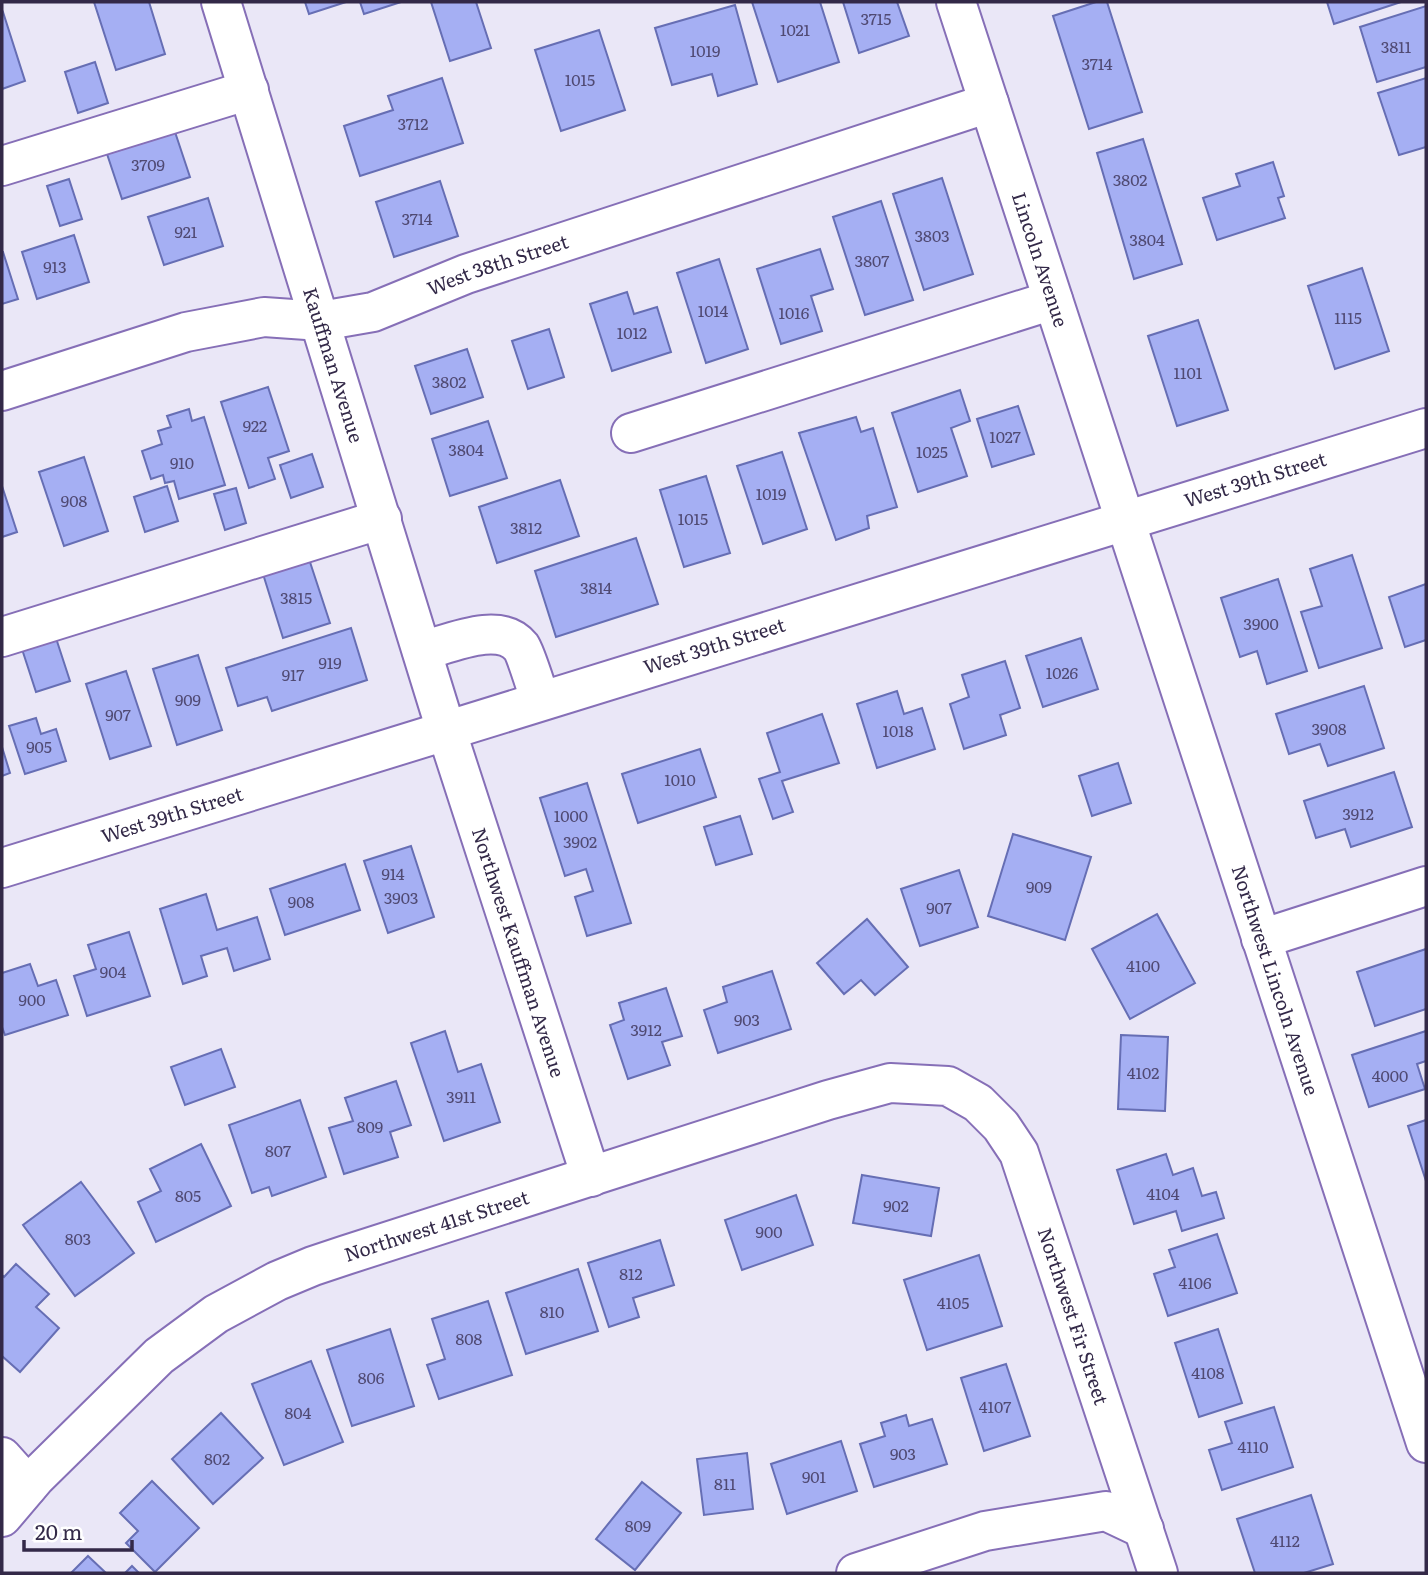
<svg xmlns="http://www.w3.org/2000/svg" width="1428" height="1575" font-family="Literata,serif">
<style>
.building{fill:#a5aff3;stroke:#666eb4;stroke-width:2}
.lines{fill:none;stroke-linecap:round;stroke-linejoin:round}
.minor-casing{stroke:#866fb7;stroke-width:42}
.minor{stroke:#fff;stroke-width:38}
.labels{text-anchor:middle;stroke-width:5;stroke-linejoin:round;paint-order:stroke}
.number-label{font-size:16px;fill:#504a73}
.street-label{font-size:19px;fill:#332948;stroke:#fff}
</style>
<rect width="100%" height="100%" fill="#eae7f7"/>
<g class="building">
<polygon points="94,2 149,2 165,54 116,70"/>
<polygon points="305,2 346,2 309,14"/>
<polygon points="360,2 401,2 364,14"/>
<polygon points="431,2 476,2 491,48 450,61"/>
<polygon points="752,2 820,2 839,62 778,82"/>
<polygon points="843,2 897,2 909,36 859,53"/>
<polygon points="1096,2 1107,2 1142,112 1089,129 1053,16"/>
<polygon points="1327,2 1401,2 1334,24"/>
<polygon points="735,5 757,84 718,96 712,74 672,85 655,28"/>
<polygon points="1426,6 1426,67 1377,82 1360,27"/>
<polygon points="3,12 25,81 2,89 2,13"/>
<polygon points="599,30 625,110 561,131 535,50"/>
<polygon points="95,62 108,103 78,113 65,72"/>
<polygon points="442,78 463,143 360,176 344,126 393,110 388,96"/>
<polygon points="1426,78 1426,147 1399,155 1378,93"/>
<polygon points="175,132 190,177 122,199 107,154"/>
<polygon points="1143,139 1182,264 1134,279 1097,153"/>
<polygon points="1273,162 1284,196 1278,198 1285,218 1217,240 1203,198 1240,186 1236,174"/>
<polygon points="942,178 973,274 924,290 893,194"/>
<polygon points="69,179 82,219 60,226 47,186"/>
<polygon points="440,181 458,236 394,257 376,202"/>
<polygon points="208,198 223,246 164,265 148,217"/>
<polygon points="881,201 913,300 865,315 833,217"/>
<polygon points="74,235 89,282 37,299 22,252"/>
<polygon points="820,249 833,289 811,296 822,331 781,344 757,269"/>
<polygon points="2,252 3,252 18,299 2,304"/>
<polygon points="719,259 748,349 706,363 677,273"/>
<polygon points="1362,268 1389,351 1335,369 1308,286"/>
<polygon points="627,292 634,314 657,307 671,352 612,371 590,304"/>
<polygon points="1198,320 1228,410 1177,426 1148,336"/>
<polygon points="549,329 564,377 528,389 512,341"/>
<polygon points="467,349 483,397 431,414 415,366"/>
<polygon points="268,387 289,451 268,458 275,479 249,488 221,402"/>
<polygon points="960,390 970,421 951,428 967,476 918,492 892,413"/>
<polygon points="1018,406 1034,454 992,467 977,419"/>
<polygon points="189,409 192,421 204,417 225,485 179,499 174,481 165,483 163,475 151,479 142,451 162,444 158,431 171,427 167,416"/>
<polygon points="856,417 861,432 873,428 897,507 867,516 869,528 836,540 799,433"/>
<polygon points="488,421 507,478 450,496 432,439"/>
<polygon points="782,452 807,529 763,544 737,466"/>
<polygon points="312,454 323,487 291,498 280,465"/>
<polygon points="84,457 108,531 64,546 39,472"/>
<polygon points="706,476 730,553 684,567 660,490"/>
<polygon points="560,480 579,536 497,563 479,507"/>
<polygon points="2,486 17,532 2,537"/>
<polygon points="167,486 178,521 145,532 134,497"/>
<polygon points="236,488 246,523 225,530 214,494"/>
<polygon points="636,538 658,604 556,637 535,571"/>
<polygon points="1352,555 1382,648 1319,668 1301,612 1322,606 1310,569"/>
<polygon points="309,559 330,623 283,638 263,574"/>
<polygon points="1278,579 1307,671 1267,684 1257,651 1240,657 1221,598"/>
<polygon points="1426,584 1426,640 1405,647 1389,597"/>
<polygon points="351,628 367,680 272,711 267,697 238,706 226,668"/>
<polygon points="54,632 70,681 36,692 20,643"/>
<polygon points="1081,638 1098,689 1043,707 1026,656"/>
<polygon points="198,655 222,730 177,745 153,669"/>
<polygon points="1005,661 1020,708 1000,715 1006,735 964,749 950,704 969,697 962,675"/>
<polygon points="126,671 151,746 110,759 86,684"/>
<polygon points="1364,686 1384,748 1328,766 1320,744 1289,754 1276,714"/>
<polygon points="897,691 904,714 922,708 935,749 877,768 857,704"/>
<polygon points="822,714 839,763 782,781 793,812 773,819 759,779 780,772 767,733"/>
<polygon points="36,718 41,734 56,729 66,761 25,774 9,726"/>
<polygon points="2,747 10,773 2,776"/>
<polygon points="700,749 716,797 638,823 622,774"/>
<polygon points="1118,763 1131,803 1092,816 1079,776"/>
<polygon points="1394,772 1412,827 1351,847 1345,829 1316,838 1304,801"/>
<polygon points="587,783 631,923 587,936 575,897 593,891 586,869 565,876 540,798"/>
<polygon points="740,816 752,854 716,865 704,827"/>
<polygon points="1013,834 1091,857 1065,940 988,916"/>
<polygon points="411,846 434,917 388,933 364,861"/>
<polygon points="345,864 360,910 285,935 270,889"/>
<polygon points="959,870 978,927 920,946 901,889"/>
<polygon points="206,894 217,930 257,917 270,959 234,971 227,948 201,956 207,976 183,984 160,909"/>
<polygon points="1157,914 1195,983 1130,1019 1092,949"/>
<polygon points="867,919 908,967 875,995 861,980 844,994 817,963"/>
<polygon points="129,932 150,996 87,1016 74,976 96,969 88,945"/>
<polygon points="1426,949 1426,1009 1375,1026 1357,972"/>
<polygon points="30,964 38,986 56,980 68,1015 5,1035 2,1027 2,973"/>
<polygon points="772,971 791,1029 718,1053 704,1010 727,1002 723,987"/>
<polygon points="666,988 682,1036 662,1042 670,1065 628,1079 610,1025 624,1020 619,1003"/>
<polygon points="445,1031 458,1072 481,1064 500,1122 444,1141 411,1043"/>
<polygon points="1426,1031 1426,1061 1417,1064 1425,1089 1369,1107 1352,1055"/>
<polygon points="1121,1035 1168,1037 1165,1111 1118,1109"/>
<polygon points="221,1049 235,1087 185,1105 171,1067"/>
<polygon points="396,1081 411,1125 390,1132 398,1157 344,1174 329,1128 353,1121 345,1098"/>
<polygon points="300,1100 326,1177 272,1196 269,1187 252,1193 229,1125"/>
<polygon points="1426,1120 1426,1181 1408,1126"/>
<polygon points="201,1144 231,1206 156,1242 138,1202 161,1191 150,1169"/>
<polygon points="1166,1154 1173,1175 1193,1168 1202,1196 1216,1192 1224,1218 1182,1231 1176,1211 1134,1224 1117,1170"/>
<polygon points="862,1175 939,1188 931,1236 853,1223"/>
<polygon points="81,1182 134,1253 75,1296 23,1225"/>
<polygon points="796,1195 813,1245 742,1270 725,1220"/>
<polygon points="1217,1234 1237,1293 1168,1316 1154,1274 1175,1267 1169,1250"/>
<polygon points="660,1240 674,1285 633,1298 639,1317 609,1327 588,1263"/>
<polygon points="979,1255 1002,1326 927,1350 904,1280"/>
<polygon points="16,1264 49,1294 36,1307 59,1328 20,1372 2,1356 2,1275 4,1277"/>
<polygon points="578,1269 598,1331 526,1354 506,1293"/>
<polygon points="488,1301 512,1375 439,1399 427,1365 445,1359 432,1319"/>
<polygon points="390,1329 414,1406 352,1426 327,1350"/>
<polygon points="1218,1329 1242,1403 1199,1417 1175,1343"/>
<polygon points="311,1361 343,1442 284,1465 252,1384"/>
<polygon points="1006,1364 1030,1436 984,1451 961,1378"/>
<polygon points="1274,1407 1293,1467 1222,1490 1209,1450 1232,1443 1225,1422"/>
<polygon points="221,1413 263,1458 213,1504 172,1459"/>
<polygon points="906,1415 909,1426 932,1419 947,1464 874,1487 860,1444 885,1436 881,1423"/>
<polygon points="841,1441 857,1491 787,1514 771,1464"/>
<polygon points="747,1453 753,1509 704,1515 697,1459"/>
<polygon points="152,1481 199,1528 155,1572 126,1543 138,1531 120,1513"/>
<polygon points="642,1482 681,1513 635,1570 596,1539"/>
<polygon points="1311,1495 1333,1564 1304,1573 1255,1573 1237,1519"/>
<polygon points="88,1556 106,1573 71,1573"/>
<polygon points="132,1566 139,1573 125,1573"/>
</g>
<g class="lines">
<g class="minor-casing">
<g id="minor">
<path id="s1" d="M221,2L441,714L591,1177"/>
<path id="s2" d="M956,2L1426,1443"/>
<polyline points="2,166 249,90"/>
<path id="s3" d="M2,391L186,332L264,317L321,321L373,312L466,274L989,103"/>
<polyline points="631,433 1053,300"/>
<polyline points="2,637 382,519"/>
<path d="M422,651C449,644 500,620 521,647C526,654 536,688 540,699"/>
<path id="s4" d="M2,868C476,720 950,571 1426,428"/>
<polyline points="1261,939 1426,886"/>
<polyline points="2,1457 28,1486"/>
<path id="s5" d="M2,1517L36,1477L159,1356L216,1314L277,1281L313,1266L346,1255L828,1100L890,1083L948,1086L978,1103L1001,1126L1019,1153L1158,1573"/>
<polyline points="856,1573 985,1531 1106,1511 1144,1529"/>
</g>
</g>
<use href="#minor" class="minor"/>
</g>
<g class="labels">
<g class="number-label">
<text x="876" y="25">3715</text>
<text x="795" y="36">1021</text>
<text x="1396" y="53">3811</text>
<text x="705" y="57">1019</text>
<text x="1097" y="70">3714</text>
<text x="580" y="86">1015</text>
<text x="413" y="130">3712</text>
<text x="148" y="171">3709</text>
<text x="1130" y="186">3802</text>
<text x="417" y="225">3714</text>
<text x="186" y="238">921</text>
<text x="932" y="242">3803</text>
<text x="1147" y="246">3804</text>
<text x="872" y="267">3807</text>
<text x="55" y="273">913</text>
<text x="713" y="317">1014</text>
<text x="794" y="319">1016</text>
<text x="1348" y="324">1115</text>
<text x="632" y="339">1012</text>
<text x="1188" y="379">1101</text>
<text x="449" y="388">3802</text>
<text x="255" y="432">922</text>
<text x="1005" y="443">1027</text>
<text x="466" y="456">3804</text>
<text x="932" y="458">1025</text>
<text x="182" y="469">910</text>
<text x="771" y="500">1019</text>
<text x="74" y="507">908</text>
<text x="693" y="525">1015</text>
<text x="526" y="534">3812</text>
<text x="596" y="594">3814</text>
<text x="296" y="604">3815</text>
<text x="1261" y="630">3900</text>
<text x="330" y="669">919</text>
<text x="1062" y="679">1026</text>
<text x="293" y="681">917</text>
<text x="188" y="706">909</text>
<text x="118" y="721">907</text>
<text x="1329" y="735">3908</text>
<text x="898" y="737">1018</text>
<text x="39" y="753">905</text>
<text x="680" y="786">1010</text>
<text x="1358" y="820">3912</text>
<text x="571" y="822">1000</text>
<text x="580" y="848">3902</text>
<text x="393" y="880">914</text>
<text x="1039" y="893">909</text>
<text x="401" y="904">3903</text>
<text x="301" y="908">908</text>
<text x="939" y="914">907</text>
<text x="1143" y="972">4100</text>
<text x="113" y="978">904</text>
<text x="32" y="1006">900</text>
<text x="747" y="1026">903</text>
<text x="646" y="1036">3912</text>
<text x="1143" y="1079">4102</text>
<text x="1390" y="1082">4000</text>
<text x="461" y="1103">3911</text>
<text x="370" y="1133">809</text>
<text x="278" y="1157">807</text>
<text x="1163" y="1200">4104</text>
<text x="188" y="1202">805</text>
<text x="896" y="1212">902</text>
<text x="769" y="1238">900</text>
<text x="78" y="1245">803</text>
<text x="631" y="1280">812</text>
<text x="1195" y="1289">4106</text>
<text x="953" y="1309">4105</text>
<text x="552" y="1318">810</text>
<text x="469" y="1345">808</text>
<text x="1208" y="1379">4108</text>
<text x="371" y="1384">806</text>
<text x="995" y="1413">4107</text>
<text x="298" y="1419">804</text>
<text x="1253" y="1453">4110</text>
<text x="903" y="1460">903</text>
<text x="217" y="1465">802</text>
<text x="814" y="1483">901</text>
<text x="725" y="1490">811</text>
<text x="638" y="1532">809</text>
<text x="1285" y="1547">4112</text>
</g>
<g class="street-label">
<text dy="7" stroke="none"><textPath href="#s2" startOffset="271">Lincoln Avenue</textPath></text>
<text dy="7" stroke="none"><textPath href="#s3" startOffset="516">West 38th Street</textPath></text>
<text dy="7" stroke="none"><textPath href="#s1" startOffset="380">Kauffman Avenue</textPath></text>
<text dy="7" stroke="none"><textPath href="#s4" startOffset="1312">West 39th Street</textPath></text>
<text dy="7" stroke="none"><textPath href="#s4" startOffset="746">West 39th Street</textPath></text>
<text dy="7" stroke="none"><textPath href="#s4" startOffset="178">West 39th Street</textPath></text>
<text dy="7" stroke="none"><textPath href="#s1" startOffset="996">Northwest Kauffman Avenue</textPath></text>
<text dy="7" stroke="none"><textPath href="#s2" startOffset="1029">Northwest Lincoln Avenue</textPath></text>
<text dy="7" stroke="none"><textPath href="#s5" startOffset="534">Northwest 41st Street</textPath></text>
<text dy="7" stroke="none"><textPath href="#s5" startOffset="1339">Northwest Fir Street</textPath></text>
</g>
</g>
<rect width="1428" height="1575" fill="none" stroke="#332948" stroke-width="7"/>
<path d="M24 1540v10h108v-10" fill="none" stroke="#332948" stroke-width="3.5"/>
<text x="35" y="1540" font-size="21" fill="#332948" stroke="#ffffff" stroke-width="5" paint-order="stroke">20 m</text>
</svg>
